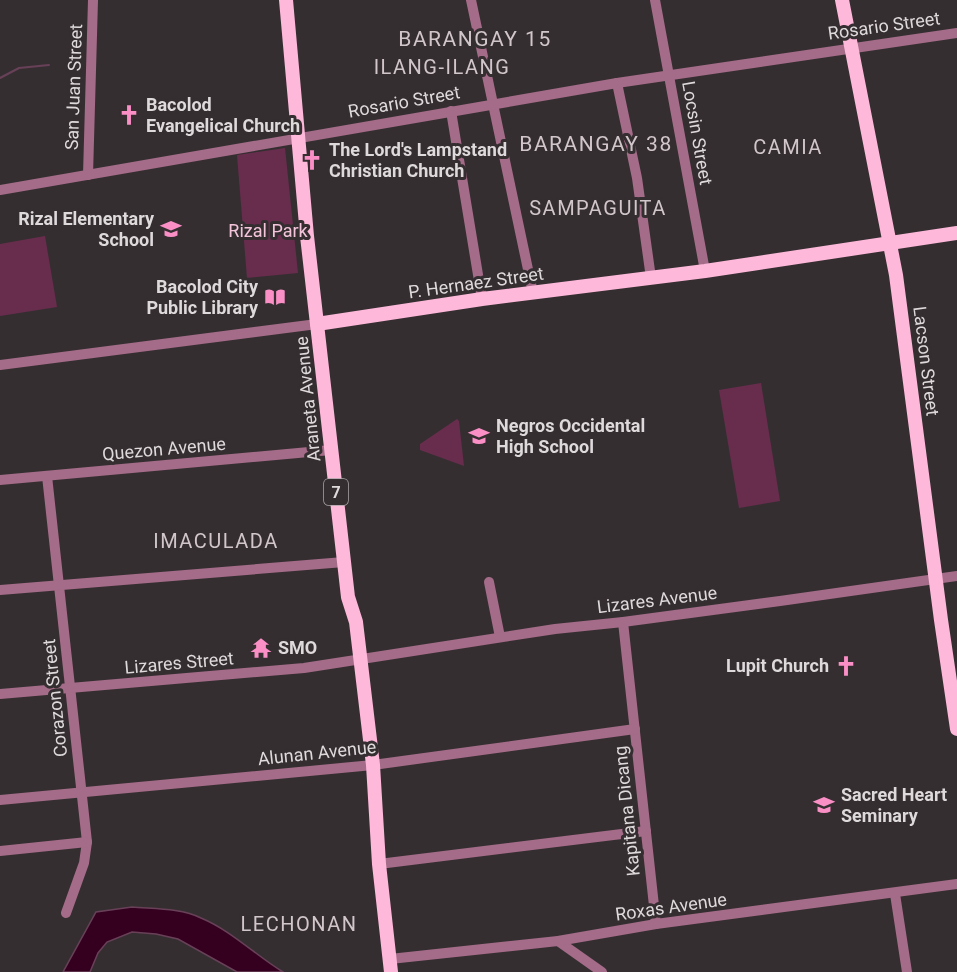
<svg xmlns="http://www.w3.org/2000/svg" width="957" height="972" font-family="Roboto,sans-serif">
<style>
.green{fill:#682d4d}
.water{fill:#350020;stroke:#684158;stroke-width:1.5}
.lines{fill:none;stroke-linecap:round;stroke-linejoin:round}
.stream{stroke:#684158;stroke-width:2}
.minor{stroke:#a46c88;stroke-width:10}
.major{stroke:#feb8da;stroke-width:14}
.labels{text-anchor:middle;stroke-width:6;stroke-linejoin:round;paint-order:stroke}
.shield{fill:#352e31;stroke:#aba6a8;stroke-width:1.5}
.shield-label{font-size:16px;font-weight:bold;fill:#ded9db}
.street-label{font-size:18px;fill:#ded9db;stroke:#352e31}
.poi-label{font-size:18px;font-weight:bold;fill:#ded9db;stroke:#352e31;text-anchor:start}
.park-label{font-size:18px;fill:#f3c4da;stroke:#352e31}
.neighbourhood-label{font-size:20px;letter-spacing:1.5px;fill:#d1c7cb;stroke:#352e31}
.quarter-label{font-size:21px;letter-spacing:1.5px;fill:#d1c7cb;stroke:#352e31}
</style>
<rect width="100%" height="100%" fill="#352e31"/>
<g class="green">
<polygon points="285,148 298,273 247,278 237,155"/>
<polygon points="45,236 57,307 0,316 0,244"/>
<polygon points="761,383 780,501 739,508 719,390"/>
<polygon points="457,419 459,421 464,466 420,450 420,444 423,442"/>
</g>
<path class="water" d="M132,907C154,909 181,908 201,918C232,931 255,955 283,972H237L178,939L156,934L132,932L107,942L98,953L90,972H63L96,912Z"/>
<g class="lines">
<polyline class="stream" points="0,78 19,68 49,65"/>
<g class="minor">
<polyline points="471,0 533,293"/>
<polyline points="655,0 705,271"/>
<polyline points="617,83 637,178 651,278"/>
<polyline points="451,111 482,299"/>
<polyline points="88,175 93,0"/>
<polyline points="0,190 617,83 957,33"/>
<polyline points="0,365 317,324"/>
<polyline points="47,476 87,842 84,863 66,913"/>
<polyline points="0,480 331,450"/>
<polyline points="489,582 500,637"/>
<polyline points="0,590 344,562"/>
<polyline points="623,622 656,924"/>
<polyline points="0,694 304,668 555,629 623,622 780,601 957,576"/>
<polyline points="0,800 373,765 635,729"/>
<polyline points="0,851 87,842"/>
<polyline points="379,864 646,831"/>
<polyline points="895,894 907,972"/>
<polyline points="558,941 602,972"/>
<polyline points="390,959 558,941 656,924 957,884"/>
</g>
<g class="major">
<polyline points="286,0 307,236 348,597 356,622 373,765 379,864 391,972"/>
<polyline points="842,0 896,275 941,620 957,729"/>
<polyline points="317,324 482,299 705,271 957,233"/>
</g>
</g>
<defs>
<g id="church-bare" transform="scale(1.62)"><path d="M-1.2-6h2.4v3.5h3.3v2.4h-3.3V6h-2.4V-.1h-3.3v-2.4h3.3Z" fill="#fa8fc6" stroke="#352e31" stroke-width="2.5" paint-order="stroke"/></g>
<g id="school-bare" transform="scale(1.62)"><path d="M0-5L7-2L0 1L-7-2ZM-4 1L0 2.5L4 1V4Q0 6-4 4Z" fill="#fa8fc6" stroke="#352e31" stroke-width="2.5" paint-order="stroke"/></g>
<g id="library-bare" transform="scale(1.62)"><path d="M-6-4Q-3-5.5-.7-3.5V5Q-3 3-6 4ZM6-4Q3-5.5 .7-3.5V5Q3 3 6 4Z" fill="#fa8fc6" stroke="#352e31" stroke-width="2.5" paint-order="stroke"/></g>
<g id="temple-bare" transform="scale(1.62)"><path d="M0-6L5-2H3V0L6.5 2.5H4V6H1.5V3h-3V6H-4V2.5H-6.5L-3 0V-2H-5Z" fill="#fa8fc6" stroke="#352e31" stroke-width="2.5" paint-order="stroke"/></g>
<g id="university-bare" transform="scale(1.62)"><path d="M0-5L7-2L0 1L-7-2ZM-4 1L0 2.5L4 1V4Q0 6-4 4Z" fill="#fa8fc6" stroke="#352e31" stroke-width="2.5" paint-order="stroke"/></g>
</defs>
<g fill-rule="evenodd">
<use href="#church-bare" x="129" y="115"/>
<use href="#church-bare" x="312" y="160"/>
<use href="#school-bare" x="171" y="229"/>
<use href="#library-bare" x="275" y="297"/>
<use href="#school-bare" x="479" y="436"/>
<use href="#temple-bare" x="261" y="648"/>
<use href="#church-bare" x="846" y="666"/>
<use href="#university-bare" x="824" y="805"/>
</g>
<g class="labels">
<rect class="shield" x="324" y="479" width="24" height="26" rx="4.5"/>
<g class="shield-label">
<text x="336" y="498">7</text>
</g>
<g class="street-label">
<text transform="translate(884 26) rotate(-8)" y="6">Rosario Street</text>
<text transform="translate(74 87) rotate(-88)" y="6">San Juan Street</text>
<text transform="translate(404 102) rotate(-10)" y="6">Rosario Street</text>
<text transform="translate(697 133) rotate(80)" y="6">Locsin Street</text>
<text transform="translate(476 283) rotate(-8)" y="6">P. Hernaez Street</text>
<text transform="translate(926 361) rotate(83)" y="6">Lacson Street</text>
<text transform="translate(308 399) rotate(-96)" y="6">Araneta Avenue</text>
<text transform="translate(164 449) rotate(-5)" y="6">Quezon Avenue</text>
<text transform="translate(657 600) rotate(-7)" y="6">Lizares Avenue</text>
<text transform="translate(179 663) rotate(-5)" y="6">Lizares Street</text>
<text transform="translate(55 698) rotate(-96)" y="6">Corazon Street</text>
<text transform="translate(317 753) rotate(-6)" y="6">Alunan Avenue</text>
<text transform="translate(627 811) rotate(-96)" y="6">Kapitana Dicang</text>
<text transform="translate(671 907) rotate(-8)" y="6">Roxas Avenue</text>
</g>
<g class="poi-label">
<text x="146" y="111">Bacolod<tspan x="146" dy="21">Evangelical Church</tspan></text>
<text x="329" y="156">The Lord's Lampstand<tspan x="329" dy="21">Christian Church</tspan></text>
<text x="154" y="225" text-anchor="end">Rizal Elementary<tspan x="154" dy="21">School</tspan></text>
<text x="258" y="293" text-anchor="end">Bacolod City<tspan x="258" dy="21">Public Library</tspan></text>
<text x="496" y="432">Negros Occidental<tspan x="496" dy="21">High School</tspan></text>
<text x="278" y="654">SMO</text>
<text x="829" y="672" text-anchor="end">Lupit Church</text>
<text x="841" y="801">Sacred Heart<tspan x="841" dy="21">Seminary</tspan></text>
</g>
<g class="park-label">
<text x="268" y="237">Rizal Park</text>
</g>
<g class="neighbourhood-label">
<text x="442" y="74">ILANG-ILANG</text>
<text x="788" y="154">CAMIA</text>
<text x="598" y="215">SAMPAGUITA</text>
<text x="216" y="548">IMACULADA</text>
<text x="299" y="931">LECHONAN</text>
</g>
<g class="quarter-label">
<text x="475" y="46">BARANGAY 15</text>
<text x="596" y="151">BARANGAY 38</text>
</g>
</g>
</svg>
